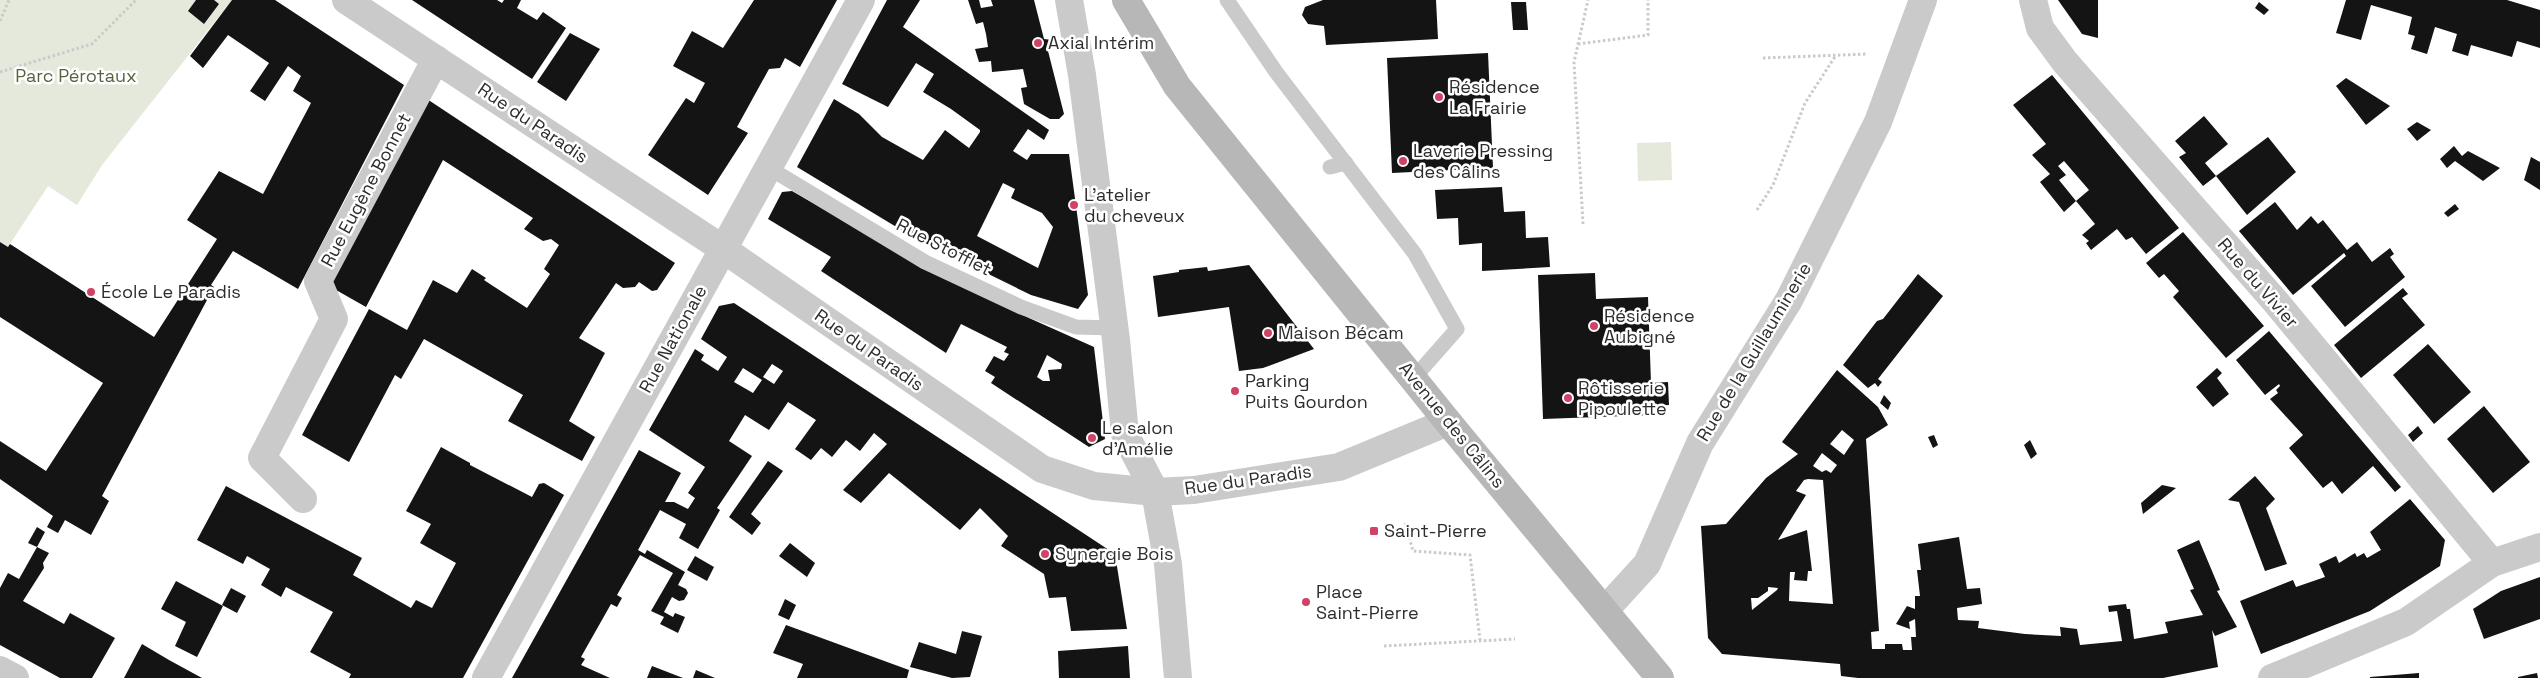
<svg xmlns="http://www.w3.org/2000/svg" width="2540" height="678" font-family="'Space Grotesk',sans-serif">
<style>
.green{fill:#e5e9dc}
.building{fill:#141414;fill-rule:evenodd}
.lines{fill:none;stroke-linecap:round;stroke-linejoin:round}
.path{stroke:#cacaca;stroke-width:3;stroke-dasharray:2.5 2.5;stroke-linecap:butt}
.service{stroke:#cacaca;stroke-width:15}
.minor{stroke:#cacaca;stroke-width:28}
.tertiary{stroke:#cacaca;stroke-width:28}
.secondary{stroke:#b7b7b7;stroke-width:28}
.poi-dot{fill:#d04268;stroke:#fff;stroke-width:2}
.labels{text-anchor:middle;stroke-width:5;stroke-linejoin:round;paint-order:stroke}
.poi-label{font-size:18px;fill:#2d2d2d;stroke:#fff;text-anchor:start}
.park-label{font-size:18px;fill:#57633f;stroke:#fff}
.street-label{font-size:18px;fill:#2d2d2d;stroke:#fff}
</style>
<rect width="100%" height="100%" fill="#fff"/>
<g class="green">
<polygon points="0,0 232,0 102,165 77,205 48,186 8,247 0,242"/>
<polygon points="1671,142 1672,180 1638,181 1637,143"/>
</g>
<g class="building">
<polygon points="196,0 214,0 219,4 204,24 188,11"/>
<polygon points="232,0 275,0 404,85 298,289 233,251 211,285 214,287 102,496 109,501 91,535 65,520 58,533 47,527 53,516 0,479 0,441 46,471 103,383 0,317 0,242 8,247 10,244 154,337 217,239 187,220 219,171 263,194 311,103 293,91 301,76 288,66 265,101 250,91 269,63 228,35 203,68 190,56"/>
<polygon points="412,0 497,0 502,3 504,0 521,0 517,8 537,20 543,12 566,28 532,79"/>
<polygon points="754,0 837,0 800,67 785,58 780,68 769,69 737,127 748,133 708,195 648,155 686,98 694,103 705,83 673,66 692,31 723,48"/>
<path d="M887,0H920L903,27L1049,130L1044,140L1028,129L1013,151L1027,160L1031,154H1069L1088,295L1078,309L1031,295L913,237L797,167L834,99L859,114L882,137L923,160L945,130L969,148L980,132V130L951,109L923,92L934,74L916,63L888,107L842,84ZM1003,183L1015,189L1011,198L1042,213L1053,227L1038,268L977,236Z"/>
<polygon points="968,0 979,0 981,8 993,6 991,0 1034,0 1044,39 1053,40 1047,47 1064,114 1059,119 1050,119 1024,104 1021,88 1027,87 1023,69 992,72 991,61 979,62 975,49 988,47 986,34 983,22 976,24"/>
<polygon points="1323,0 1436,0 1438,39 1326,45 1324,26 1308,24 1302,15 1305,7"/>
<polygon points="2058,0 2098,0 2098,38 2082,34"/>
<polygon points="2346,0 2507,0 2540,10 2540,48 2517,41 2512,57 2471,45 2468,56 2452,51 2457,34 2435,27 2427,54 2411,49 2415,36 2408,34 2412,17 2371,5 2361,40 2336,33"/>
<polygon points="1511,2 1526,2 1528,30 1513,30"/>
<polygon points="2259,2 2269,10 2264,15 2255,8"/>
<polygon points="570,33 600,49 566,101 537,82"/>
<polygon points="1488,53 1493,168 1392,173 1387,58"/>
<polygon points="2052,75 2179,228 2146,254 2132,237 2126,240 2117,229 2091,250 2086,243 2089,241 2082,235 2095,224 2076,201 2089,190 2064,161 2058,166 2066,175 2059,180 2076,201 2064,212 2040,182 2050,174 2032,155 2046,144 2013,105"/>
<polygon points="2346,78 2390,106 2366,125 2336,86"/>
<polygon points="427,99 675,263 657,290 652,291 639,282 635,287 623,288 616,283 579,338 605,353 569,421 595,437 582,461 508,421 523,395 424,339 401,379 395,375 349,462 302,435 369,309 407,330 433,280 457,293 472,269 486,278 484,280 493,286 527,308 550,274 544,269 559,245 551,239 543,241 524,229 533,218 443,160 366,307 329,286"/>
<polygon points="2204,116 2228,144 2205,163 2216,176 2203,186 2179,157 2186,153 2175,141"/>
<polygon points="2417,122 2431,130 2417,141 2407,129"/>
<polygon points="2268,137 2296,172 2247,215 2216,176"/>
<polygon points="2454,146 2462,156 2468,151 2500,168 2483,181 2455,161 2447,168 2440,159"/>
<polygon points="2531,157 2540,162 2540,190 2524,180"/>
<polygon points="1502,187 1504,212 1525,211 1526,238 1548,237 1550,267 1482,271 1482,243 1459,245 1458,218 1437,219 1435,190"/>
<path d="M792,191L852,225L1029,318L1094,347L1105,439L1089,447L991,383L995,377L985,371L994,356L1004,361L1009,354L1004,352L1007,347L961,324L946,353L821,271L831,257L768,219L782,192ZM1047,355L1062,364L1061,369L1048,370L1050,381H1043L1037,377Z"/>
<polygon points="2275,202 2297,230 2311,216 2318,224 2323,220 2347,250 2357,242 2372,262 2390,248 2394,254 2390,257 2405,277 2345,327 2311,286 2346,256 2344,253 2293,295 2239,231"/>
<polygon points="2455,204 2459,209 2448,217 2444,213"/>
<polygon points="2183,232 2264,326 2226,358 2173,297 2179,291 2164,274 2159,278 2146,263"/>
<polygon points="1249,265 1314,349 1263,368 1239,371 1229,307 1158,317 1153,276 1179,272 1179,270 1207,267 1208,271"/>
<polygon points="1595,273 1596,299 1648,297 1651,383 1668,382 1669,405 1651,406 1652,415 1543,419 1538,275"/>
<polygon points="1918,274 1943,296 1878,379 1882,382 1878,387 1875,383 1868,388 1843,365 1877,321 1883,319"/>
<polygon points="2403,288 2408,294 2402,298 2425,325 2361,378 2334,345"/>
<path d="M734,303L1115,554L1127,629L1071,631L1066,597L1049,598L1044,574L1001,546L1008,536L980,508L960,530L889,473L861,503L843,490L887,444L874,433L860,451L846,440L832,457L821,448L811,460L795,449L816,420L788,402L769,430L745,415L729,441L752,456L717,508L720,510L698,549L679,538L686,524L660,510L638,550L645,554L647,550L685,572L678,585L686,589L688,593L684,600L679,601L672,597L664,612L673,617L675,613L685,617L678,633L660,624L664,617L651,611L673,573L640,555L617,595L622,598L617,607L611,604L581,657L585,659L581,665L610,678H512L639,450L681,473L665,502H674L688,509L695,498L688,493L705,467L649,430L695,349L704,355L701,360L718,371L727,357L701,339L719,306ZM772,364L783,371L774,384L763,377ZM743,368L762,380L753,393L734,382Z"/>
<polygon points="2269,331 2401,487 2395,492 2373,466 2342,494 2332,481 2323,488 2289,448 2303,435 2270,399 2278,393 2276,390 2280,386 2279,384 2265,395 2236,360"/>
<polygon points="2428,344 2471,392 2434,424 2393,375"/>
<polygon points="2217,368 2222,373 2217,378 2229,394 2213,407 2196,387"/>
<path d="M1837,370L1878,407L1888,425L1866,439L1879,631L1871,632L1872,649H1885V644H1902L1903,650H1912L1911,637H1916L1915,619L1909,622L1910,629L1896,624L1907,606L1915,609V596H1920L1917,570H1921L1918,544L1959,537L1967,589L1980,588L1982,604L1957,608L1958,620L1979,621L1978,628L2025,634L2061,636L2060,627L2077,629L2080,645L2122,641L2117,611L2109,612L2108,606L2126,604L2127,609H2130L2134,639L2168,633L2165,622L2203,615L2190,590L2194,589L2177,550L2199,540L2220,590L2217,591L2237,627L2215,636L2212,630L2218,667L2163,678H1858L1841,676L1840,664L1722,654L1708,638L1701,526L1726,524L1766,478L1798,454L1782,442ZM1842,430L1854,440L1844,455L1830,444ZM1822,453L1837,465L1831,473L1826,470L1822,472L1813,466ZM1808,479L1823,480L1833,604L1789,601L1790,572H1795L1794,580L1807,581L1808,571H1812L1807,530L1778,540L1806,495L1796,491L1804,480ZM1768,587L1778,588L1777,590L1752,610L1751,598H1758L1768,591Z"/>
<polygon points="1884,395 1891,403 1888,410 1880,403"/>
<polygon points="2484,406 2530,462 2493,493 2447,439"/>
<polygon points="2418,426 2423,433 2413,442 2408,435"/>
<polygon points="1934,435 1938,445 1933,448 1928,437"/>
<polygon points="2030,440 2037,454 2031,459 2024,445"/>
<polygon points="441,447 470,463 470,465 532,497 539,484 544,483 564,495 463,678 349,678 351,674 310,652 333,612 286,587 281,597 261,585 270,569 247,556 243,564 197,540 226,486 362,558 353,575 411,608 416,600 432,608 456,563 420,543 431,524 406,511"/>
<polygon points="768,461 783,471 751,514 761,523 752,535 729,517"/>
<polygon points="2255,476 2275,499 2266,508 2287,564 2265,571 2239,502 2228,500"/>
<polygon points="2162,485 2176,488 2143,514 2141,503"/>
<polygon points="2410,499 2445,540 2440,566 2370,611 2261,654 2240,601 2293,580 2296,587 2325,577 2319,564 2336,556 2339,563 2355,553 2357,557 2364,553 2367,558 2381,550 2370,532"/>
<polygon points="37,527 45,532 37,547 49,553 43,563 44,568 23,601 64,624 70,613 115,638 92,678 60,678 0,645 0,588 8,573 19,579 37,547 28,543"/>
<polygon points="790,543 815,563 807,577 779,556"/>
<polygon points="695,556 714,567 707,581 687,570"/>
<polygon points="2540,577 2540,619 2484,639 2473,609 2501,591"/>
<polygon points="176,581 223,606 197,657 175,646 186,622 161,609"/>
<polygon points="231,588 246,596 237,613 222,605"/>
<polygon points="785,599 796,605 789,620 778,615"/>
<polygon points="786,625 909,670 907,678 797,678 803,664 773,653"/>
<polygon points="962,631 982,636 970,677 952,678 910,667 919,642 956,654"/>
<polygon points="142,644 169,660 202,678 124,678"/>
<polygon points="1128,646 1130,678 1059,678 1058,651"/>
<polygon points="652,666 683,678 647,678"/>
<polygon points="696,670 715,678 693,678"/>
<polygon points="2419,673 2419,678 2370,678 2370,677"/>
<polygon points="2537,673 2538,678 2518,678 2518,677"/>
</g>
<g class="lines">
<g class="path">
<polyline points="0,21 9,0"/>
<polyline points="1578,44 1648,35 1648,0"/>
<polyline points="1763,58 1868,54"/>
<polyline points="0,72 92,44 136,0"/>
<polyline points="1757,210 1773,185 1805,103 1836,55"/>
<polyline points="1583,224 1574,62 1588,0"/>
<polyline points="1405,523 1413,551 1470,555 1480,640"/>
<polyline points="1384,646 1515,639"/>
</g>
<g class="service">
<polyline points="1227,0 1276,72 1415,254 1457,329 1413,379"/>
<polyline points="1330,167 1346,163"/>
<polyline points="769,168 925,262 1021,307 1076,327 1114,328"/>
</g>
<g class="minor">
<polyline points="1069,0 1082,75 1116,340 1125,434 1155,492 1168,564 1178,678"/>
<polyline points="2033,0 2040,28 2065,62 2275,301 2492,563"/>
<polyline points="303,499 262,458 334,319 318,281 436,59"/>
<polyline points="1605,610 1647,564 1700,443 1789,300 1878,122 1923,0"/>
<polyline points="0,670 15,678"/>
<polyline points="2272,678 2406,622 2492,563 2540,547"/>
</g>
<g class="tertiary">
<polyline points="346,0 723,249 1042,469 1094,486 1155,492 1194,490 1339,467 1448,422"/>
<polyline points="486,678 861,0"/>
</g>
<polyline class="secondary" points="1126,0 1177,86 1448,422 1660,678"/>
</g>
<g class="poi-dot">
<circle cx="1038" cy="43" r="5"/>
<circle cx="1439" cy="97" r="5"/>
<circle cx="1403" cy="161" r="5"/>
<circle cx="1074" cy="205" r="5"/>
<circle cx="91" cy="292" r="5"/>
<circle cx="1594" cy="326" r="5"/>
<circle cx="1268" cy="333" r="5"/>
<circle cx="1235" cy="391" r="5"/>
<circle cx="1568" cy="398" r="5"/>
<circle cx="1092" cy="438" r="5"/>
<rect x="1369" y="526" width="10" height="10" rx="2.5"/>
<circle cx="1045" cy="554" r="5"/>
<circle cx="1306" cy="602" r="5"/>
</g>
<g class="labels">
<g class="poi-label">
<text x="1048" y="49">Axial Intérim</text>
<text x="1449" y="93">Résidence<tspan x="1449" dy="21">La Frairie</tspan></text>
<text x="1413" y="157">Laverie Pressing<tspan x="1413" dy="21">des Câlins</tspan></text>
<text x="1084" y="201">L'atelier<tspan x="1084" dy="21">du cheveux</tspan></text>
<text x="101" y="298">École Le Paradis</text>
<text x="1604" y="322">Résidence<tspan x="1604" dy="21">Aubigné</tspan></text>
<text x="1278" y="339">Maison Bécam</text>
<text x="1245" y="387">Parking<tspan x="1245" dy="21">Puits Gourdon</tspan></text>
<text x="1578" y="394">Rôtisserie<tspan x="1578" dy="21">Pipoulette</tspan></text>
<text x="1102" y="434">Le salon<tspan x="1102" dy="21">d'Amélie</tspan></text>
<text x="1384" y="537">Saint-Pierre</text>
<text x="1055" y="560">Synergie Bois</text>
<text x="1316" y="598">Place<tspan x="1316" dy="21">Saint-Pierre</tspan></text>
</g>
<g class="park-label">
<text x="76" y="82">Parc Pérotaux</text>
</g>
<g class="street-label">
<text transform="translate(533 123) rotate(34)" y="6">Rue du Paradis</text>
<text transform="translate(366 190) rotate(-62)" y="6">Rue Eugène Bonnet</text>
<text transform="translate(944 247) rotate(27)" y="6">Rue Stofflet</text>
<text transform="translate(2258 283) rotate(49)" y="6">Rue du Vivier</text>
<text transform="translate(673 339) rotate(-61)" y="6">Rue Nationale</text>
<text transform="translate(869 350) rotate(35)" y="6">Rue du Paradis</text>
<text transform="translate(1754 352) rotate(-59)" y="6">Rue de la Guillauminerie</text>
<text transform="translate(1452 425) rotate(51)" y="6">Avenue des Câlins</text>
<text transform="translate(1248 480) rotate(-8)" y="6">Rue du Paradis</text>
</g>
</g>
</svg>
